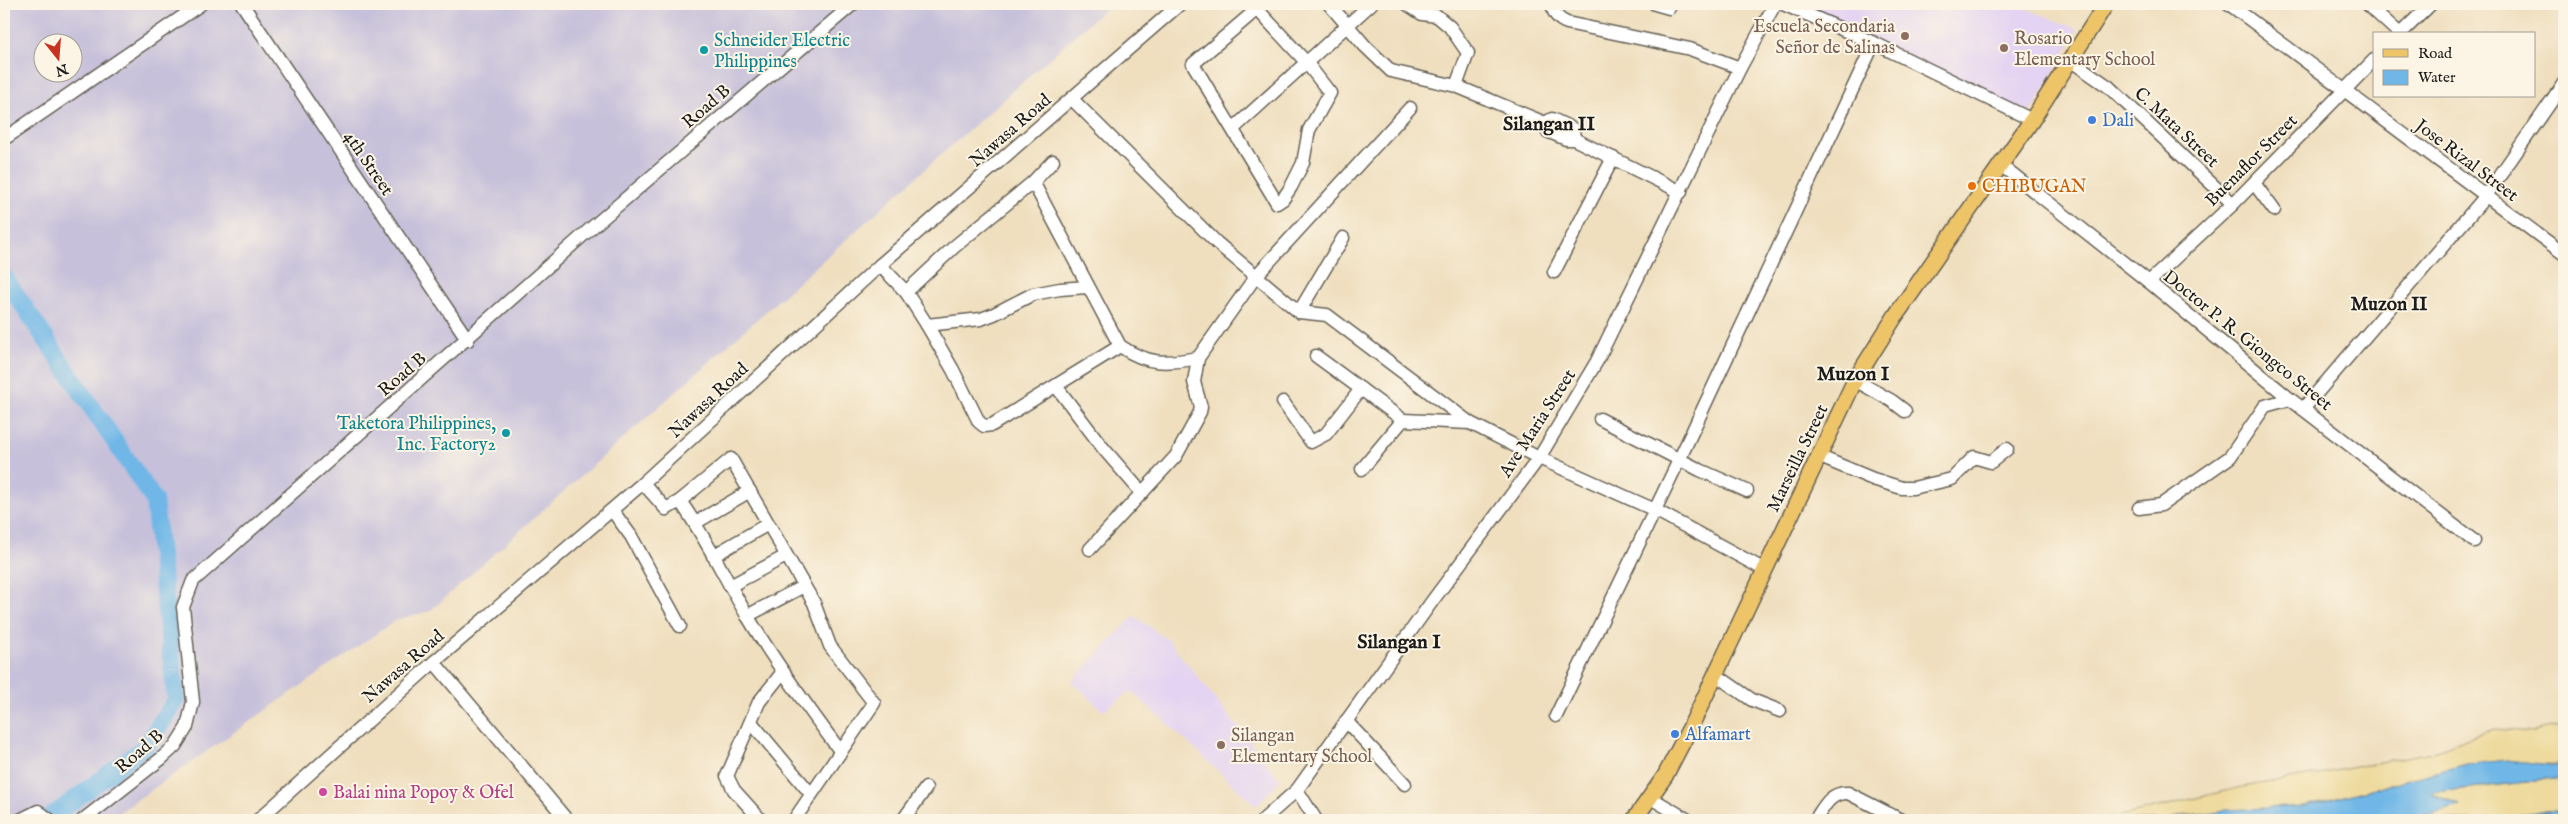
<svg xmlns="http://www.w3.org/2000/svg" width="2568" height="824" font-family="'IM FELL English',serif">
<style>
.built{fill:#e4d3f2}
.industrial{fill:#c6c0da;fill-rule:evenodd}
.sand{fill:#eeda9e;stroke:#857b5d}
.water{fill:#70b7e7;stroke:#466a82}
.lines{fill:none;stroke-linecap:round;stroke-linejoin:round}
.stream{stroke:#70b7e7;stroke-width:3}
.river{stroke:#70b7e7;stroke-width:18}
.minor-casing{stroke:#666055;stroke-width:15}
.major-casing{stroke:#666055;stroke-width:18}
.minor{stroke:#fff;stroke-width:12}
.major{stroke:#eec469;stroke-width:15}
.education-dot{fill:#8d6e63;stroke:#fcf5e5;stroke-width:2}
.culture-dot{fill:#0f9aa8;stroke:#fcf5e5;stroke-width:2}
.shop-dot{fill:#3f7fe0;stroke:#fcf5e5;stroke-width:2}
.food-dot{fill:#e8710a;stroke:#fcf5e5;stroke-width:2}
.hotel-dot{fill:#d1479c;stroke:#fcf5e5;stroke-width:2}
.labels{text-anchor:middle;stroke-width:4;stroke-linejoin:round;paint-order:stroke}
.education-label{font-size:18px;fill:#785e54;stroke:#fcf5e5;text-anchor:start}
.culture-label{font-size:18px;fill:#0d838f;stroke:#fcf5e5;text-anchor:start}
.street-label{font-size:18px;fill:#1c1c1c;stroke:#fcf5e5}
.shop-label{font-size:18px;fill:#366cbe;stroke:#fcf5e5;text-anchor:start}
.food-label{font-size:18px;fill:#c56008;stroke:#fcf5e5;text-anchor:start}
.hotel-label{font-size:18px;fill:#b23c85;stroke:#fcf5e5;text-anchor:start}
.neighbourhood-label{font-size:19px;font-weight:bold;fill:#1c1c1c;stroke:#fcf5e5}
.quarter-label{font-size:20px;font-weight:bold;fill:#1c1c1c;stroke:#fcf5e5}
</style>
<rect width="100%" height="100%" fill="#fcf5e5"/>
<filter id="ink" filterUnits="userSpaceOnUse"><feTurbulence type="fractalNoise" baseFrequency=".02" numOctaves="2"/><feDisplacementMap in="SourceGraphic" scale="10" xChannelSelector="R" yChannelSelector="G"/><feConvolveMatrix kernelMatrix="1 2 1 2 8 2 1 2 1" color-interpolation-filters="sRGB"/></filter>
<filter id="wash" filterUnits="userSpaceOnUse"><feTurbulence type="fractalNoise" baseFrequency=".0096" numOctaves="4" result="noise"/><feDisplacementMap in="SourceGraphic" scale="20" xChannelSelector="R" yChannelSelector="G"/><feGaussianBlur stdDeviation="1.12" result="paint"/><feColorMatrix in="noise" values="0 0 0 0 0 0 0 0 0 0 0 0 0 0 0 0 0 1.4 0 .05"/><feComposite in="paint" operator="in"/></filter>
<g filter="url(#wash)">
<rect width="100%" height="100%" fill="#efdfbf"/>
<g class="built">
<polygon points="1796,4 2014,4 2078,29 2030,114"/>
<polygon points="1134,616 1169,641 1280,780 1256,806 1132,691 1103,711 1072,681"/>
</g>
<path class="industrial" d="M4,4H1110L430,611L396,620L108,820H4ZM42,42H72V72H42Z"/>
<g class="sand">
<polygon points="2564,725 2564,764 2467,764 2306,806 2185,815 2165,820 2104,820 2242,787 2335,771 2431,752 2494,729 2533,732"/>
<polygon points="2564,778 2564,810 2476,820 2407,820 2459,805 2433,794 2434,792"/>
</g>
<g class="water">
<polygon points="2508,760 2558,766 2564,764 2564,778 2434,792 2433,795 2460,806 2407,820 2165,820 2227,810 2306,806 2467,764"/>
<polygon points="2564,810 2564,820 2476,820"/>
</g>
<g class="lines">
<polyline class="stream" points="1647,813 1658,820"/>
<polyline class="river" points="4,277 154,500 176,700 146,746 47,820"/>
</g>
</g>
<g filter="url(#ink)">
<g class="lines">
<g class="minor-casing">
<g id="minor">
<polyline points="242,4 468,340"/>
<polyline points="1329,4 1365,46 1391,71 1456,86 1468,53 1450,27 1437,16 1422,14 1407,4"/>
<path d="M1553,4C1552,13 1559,20 1567,23L1690,49L1740,68"/>
<polyline points="1655,4 1669,8 1671,4"/>
<polyline points="1783,4 1874,43 2032,120"/>
<polyline points="2229,4 2564,254"/>
<polyline points="2367,4 2400,34"/>
<polyline points="1257,9 1306,62 1330,93 1309,130 1303,163 1291,187 1283,199 1277,203 1193,64 1263,4"/>
<polyline points="2400,34 2431,4"/>
<polyline points="2070,60 2109,87 2233,204"/>
<polyline points="1456,86 1545,123"/>
<polyline points="1072,99 1217,243 1299,312 1327,315 1470,423 1539,458 1655,510 1765,570"/>
<polygon points="1552,119 1573,129 1574,139 1566,139 1547,131 1545,123"/>
<polyline points="1233,129 1371,4"/>
<polyline points="4,139 201,4"/>
<polyline points="1574,139 1681,192"/>
<polyline points="2001,165 2149,282 2290,399 2474,541"/>
<path d="M1033,182L1120,346C1148,365 1166,364 1198,358L1256,276L1410,108"/>
<polyline points="2254,183 2274,210"/>
<polyline points="880,265 906,292 927,325 953,370 979,422 984,426 992,425 1120,346"/>
<polyline points="1554,272 1613,158"/>
<polyline points="2149,282 2233,204 2374,60"/>
<polyline points="906,292 954,247 1033,182 1053,161"/>
<polyline points="1299,312 1343,238"/>
<polyline points="927,325 981,319 994,314 1033,294 1060,289 1087,287"/>
<polyline points="1316,356 1403,420"/>
<polyline points="1855,380 1892,401 1905,411"/>
<polyline points="1056,386 1103,448 1142,493"/>
<polyline points="1283,402 1311,442 1326,434 1361,389"/>
<polyline points="2303,409 2485,197 2564,83"/>
<polyline points="1600,419 1700,470 1747,491"/>
<polyline points="1818,456 1873,479 1902,488 1913,488 1952,479 1974,457 1991,462 2007,449"/>
<polyline points="1362,469 1403,420 1470,423"/>
<polyline points="643,483 666,509 680,501 731,459 814,603 830,646 874,703 794,820"/>
<path d="M680,501C706,537 725,579 748,617C776,664 808,708 841,752"/>
<polyline points="2139,508 2161,505 2230,457 2265,406 2290,399"/>
<polyline points="612,510 631,536 680,626"/>
<polyline points="695,523 750,491"/>
<polyline points="1090,549 1176,456 1200,412 1201,407 1194,382 1198,358"/>
<polyline points="713,556 768,524"/>
<polyline points="730,586 786,556"/>
<polyline points="747,616 804,586"/>
<polyline points="434,662 567,820"/>
<polyline points="1716,675 1752,700 1780,711"/>
<polyline points="1556,716 1680,458 1874,43"/>
<polyline points="1346,721 1405,784"/>
<polyline points="751,722 811,794"/>
<polyline points="1297,790 1316,820"/>
<polyline points="1651,798 1688,820"/>
<polyline points="20,820 38,811 50,820"/>
<polyline points="83,820 162,758 175,746 187,727 193,702 183,607 193,581 589,230 853,4"/>
<polyline points="258,820 434,662 643,483 880,265 1180,4"/>
<polyline points="761,820 734,790 727,776 759,702 782,673"/>
<polyline points="903,820 926,788"/>
<polyline points="1263,820 1297,790 1433,600 1539,458 1597,361 1740,68 1775,4"/>
<path d="M1815,820C1824,807 1830,792 1848,793L1901,820"/>
</g>
</g>
<g class="major-casing">
<polyline id="major" points="1634,820 1665,776 1691,726 1855,380 1896,315 2032,120 2106,4"/>
</g>
<use href="#minor" class="minor"/>
<use href="#major" class="major"/>
</g>
</g>
<g class="education-dot">
<circle cx="1905" cy="36" r="5"/>
<circle cx="2004" cy="48" r="5"/>
<circle cx="1221" cy="745" r="5"/>
</g>
<g class="culture-dot">
<circle cx="704" cy="50" r="5"/>
<circle cx="506" cy="433" r="5"/>
</g>
<g class="shop-dot">
<circle cx="2092" cy="120" r="5"/>
<circle cx="1675" cy="734" r="5"/>
</g>
<circle class="food-dot" cx="1972" cy="186" r="5"/>
<circle class="hotel-dot" cx="323" cy="792" r="5"/>
<g class="labels">
<g class="education-label">
<text x="1895" y="32" text-anchor="end">Escuela Secondaria<tspan x="1895" dy="21">Señor de Salinas</tspan></text>
<text x="2014" y="44">Rosario<tspan x="2014" dy="21">Elementary School</tspan></text>
<text x="1231" y="741">Silangan<tspan x="1231" dy="21">Elementary School</tspan></text>
</g>
<g class="culture-label">
<text x="714" y="46">Schneider Electric<tspan x="714" dy="21">Philippines</tspan></text>
<text x="496" y="429" text-anchor="end">Taketora Philippines,<tspan x="496" dy="21">Inc. Factory2</tspan></text>
</g>
<g class="street-label">
<text transform="translate(706 106) rotate(-41)" y="6">Road B</text>
<text transform="translate(2177 127) rotate(43)" y="6">C. Mata Street</text>
<text transform="translate(1010 130) rotate(-41)" y="6">Nawasa Road</text>
<text transform="translate(2251 160) rotate(-45)" y="6">Buenaflor Street</text>
<text transform="translate(2467 160) rotate(37)" y="6">Jose Rizal Street</text>
<text transform="translate(369 163) rotate(56)" y="6">4th Street</text>
<text transform="translate(2248 340) rotate(39)" y="6">Doctor P. R. Giongco Street</text>
<text transform="translate(402 374) rotate(-41)" y="6">Road B</text>
<text transform="translate(708 400) rotate(-43)" y="6">Nawasa Road</text>
<text transform="translate(1537 423) rotate(-57)" y="6">Ave Maria Street</text>
<text transform="translate(1797 458) rotate(-64)" y="6">Marseilla Street</text>
<text transform="translate(403 666) rotate(-41)" y="6">Nawasa Road</text>
<text transform="translate(139 751) rotate(-41)" y="6">Road B</text>
</g>
<g class="shop-label">
<text x="2102" y="126">Dali</text>
<text x="1685" y="740">Alfamart</text>
</g>
<g class="food-label">
<text x="1982" y="192">CHIBUGAN</text>
</g>
<g class="hotel-label">
<text x="333" y="798">Balai nina Popoy &amp; Ofel</text>
</g>
<g class="neighbourhood-label">
<text x="2389" y="310">Muzon II</text>
</g>
<g class="quarter-label">
<text x="1549" y="130">Silangan II</text>
<text x="1853" y="380">Muzon I</text>
<text x="1399" y="648">Silangan I</text>
</g>
</g>
<rect width="2568" height="824" fill="none" stroke="#fcf5e5" stroke-width="20"/>
<rect x="2373" y="32" width="162" height="65" fill="#fcf5e5" stroke="#a29e95"/>
<rect x="2383" y="49" width="25" height="8" fill="#eec469" stroke="#a29e95"/>
<text x="2418" y="58" font-size="15" fill="#1c1c1c">Road</text>
<rect x="2383" y="70" width="25" height="15" fill="#70b7e7" stroke="#a29e95"/>
<text x="2418" y="82" font-size="15" fill="#1c1c1c">Water</text>
<g transform="translate(58 58) rotate(163)"><circle r="24" fill="#fcf5e5" stroke="#a29e95"/>
<path d="M0-4L9 19L0 12L-9 19Z" fill="#c8321e"/>
<text y="-8" font-size="14" font-weight="bold" text-anchor="middle" fill="#1c1c1c">N</text>
</g>
</svg>
